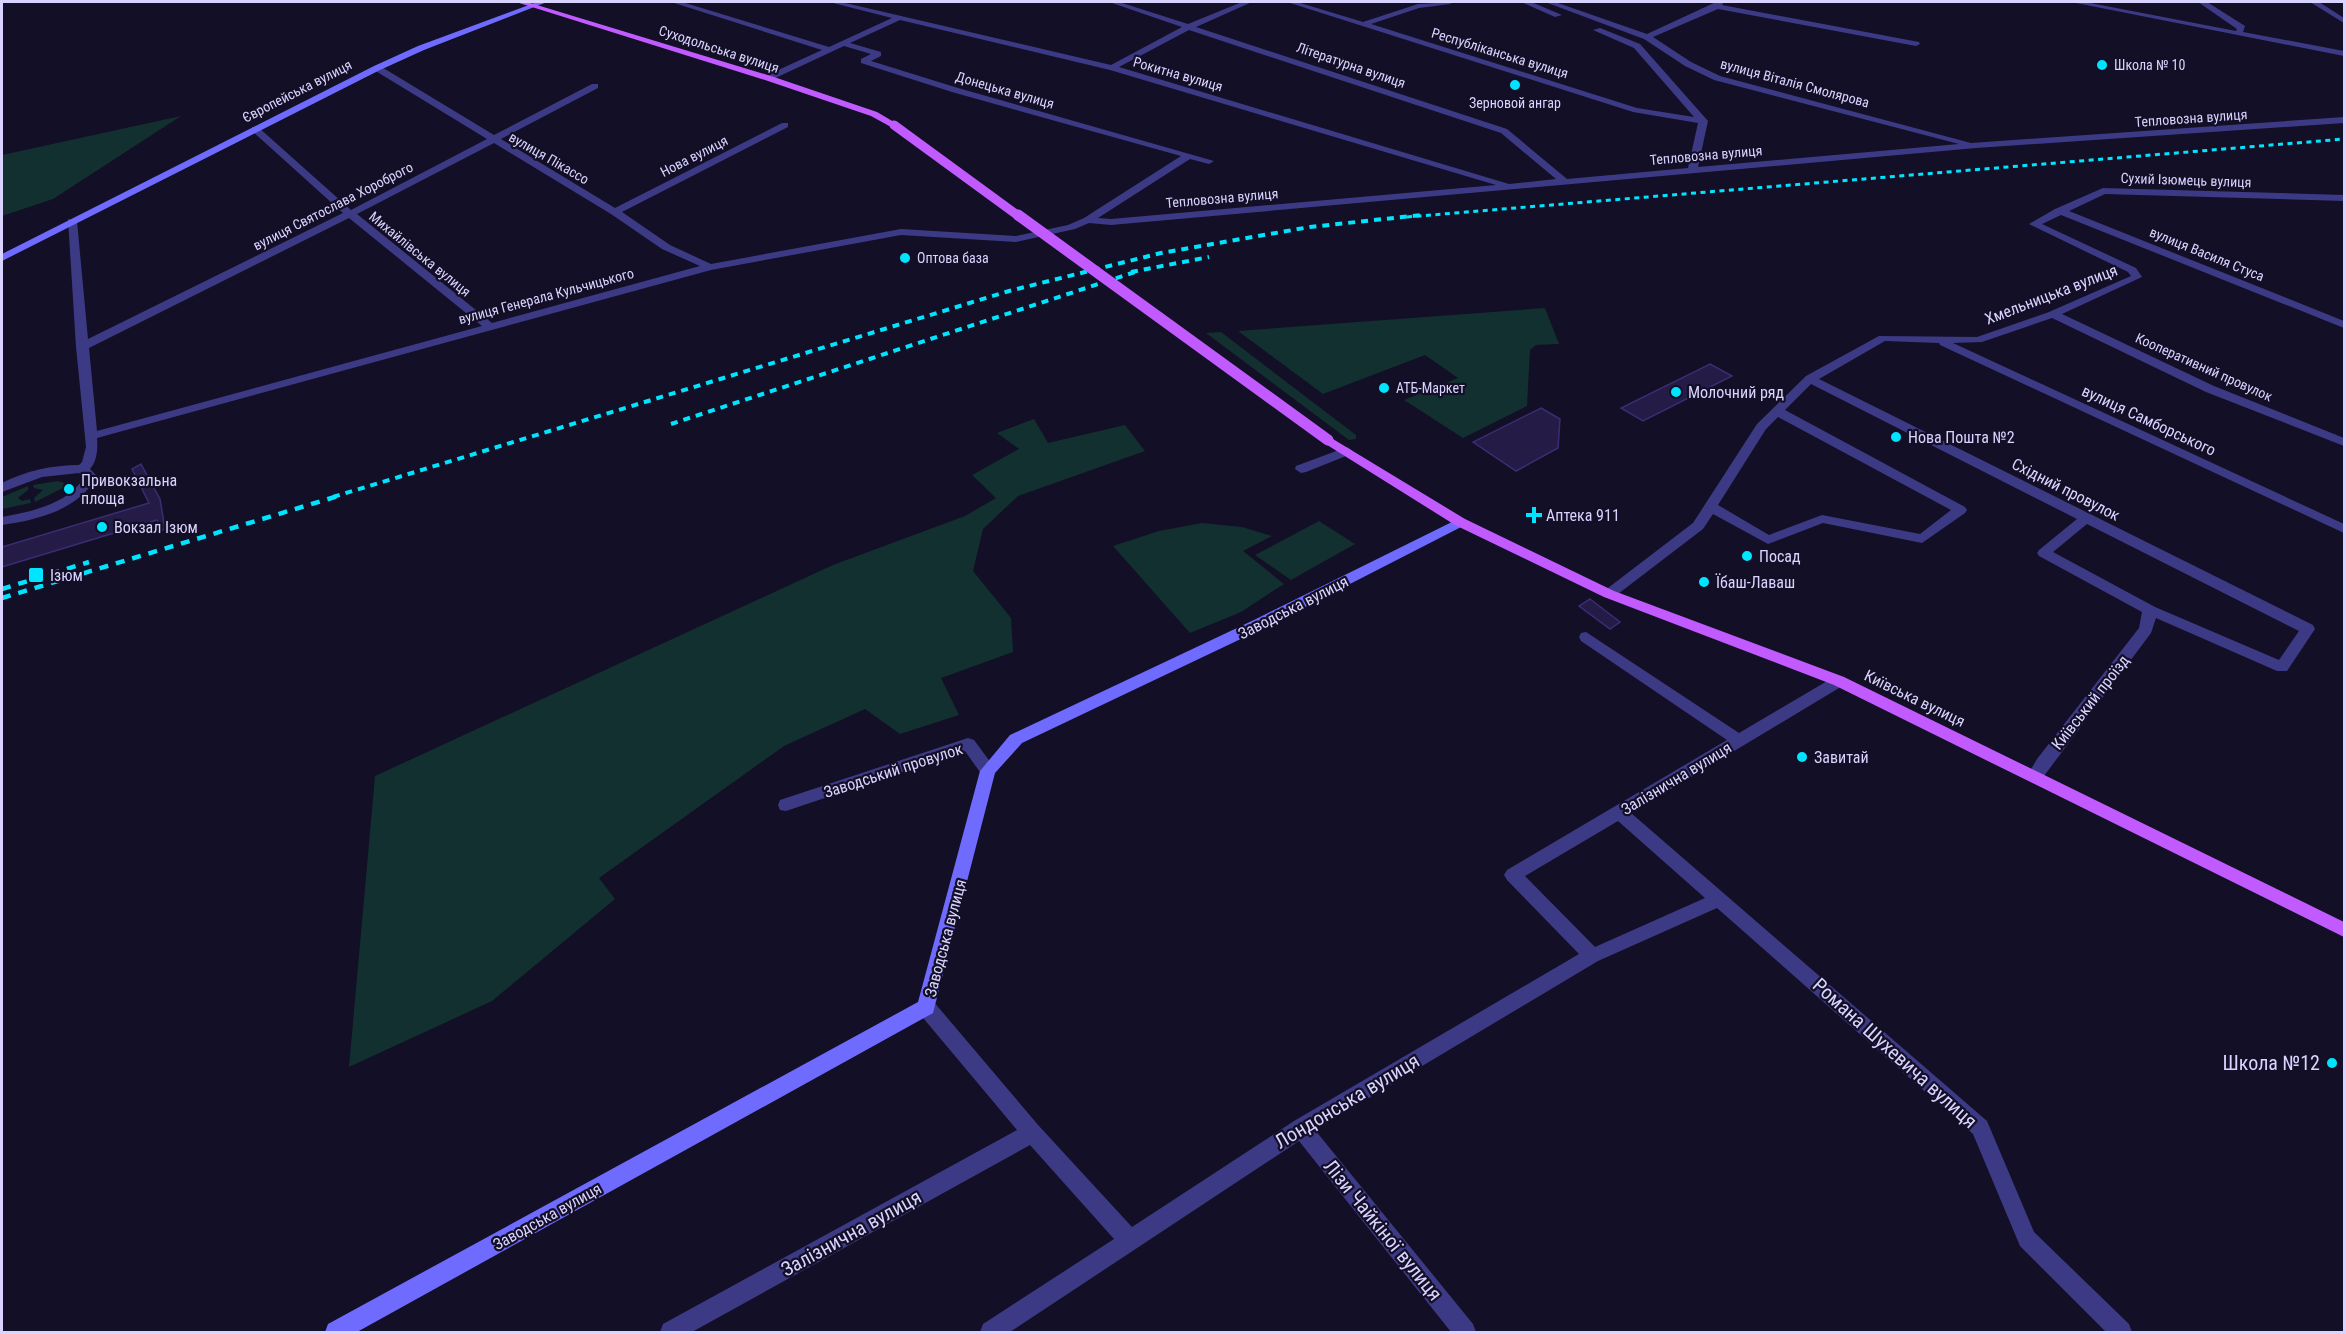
<svg xmlns="http://www.w3.org/2000/svg" width="2346" height="1334" font-family="'Roboto Condensed',sans-serif">
<style>
.green{fill:#12302f}
.building{fill:#241b47;stroke:#3b2d73;stroke-width:1.5}
.lines{fill:none;stroke-linecap:round;stroke-linejoin:round}
.street{fill:#3d3a85;fill-rule:evenodd}
.secondary{fill:#6f6bff;fill-rule:evenodd}
.primary{fill:#c25bff;fill-rule:evenodd}
.rail-far2{stroke:#00e5ff;stroke-width:3;stroke-dasharray:5 4.5;stroke-linecap:butt}
.rail-far1{stroke:#00e5ff;stroke-width:4;stroke-dasharray:7 6;stroke-linecap:butt}
.rail{stroke:#00e5ff;stroke-width:4.5;stroke-dasharray:9 8;stroke-linecap:butt}
.primary-bridge-far1{stroke:#c25bff;stroke-width:9}
.primary-bridge{stroke:#c25bff;stroke-width:11}
.poi-dot{fill:#00e5ff;stroke:#130f26;stroke-width:2}
.labels{text-anchor:middle;stroke-width:4.5;stroke-linejoin:round;paint-order:stroke}
.far-street-label{font-size:14px;fill:#d9d4ff;stroke:#130f26}
.far-poi-label{font-size:14px;fill:#d9d4ff;stroke:#130f26;text-anchor:start}
.street-label{font-size:16px;fill:#d9d4ff;stroke:#130f26}
.poi-label{font-size:16px;fill:#d9d4ff;stroke:#130f26;text-anchor:start}
.near-street-label{font-size:20px;fill:#d9d4ff;stroke:#130f26}
.near-poi-label{font-size:20px;fill:#d9d4ff;stroke:#130f26;text-anchor:end}
</style>
<rect width="100%" height="100%" fill="#130f26"/>
<g class="green">
<polygon points="181,116 53,199 2,216 2,155"/>
<polygon points="1545,308 1559,344 1536,345 1530,350 1527,406 1463,438 1404,400 1458,378 1425,355 1323,394 1238,331"/>
<polygon points="1221,332 1356,435 1356,439 1349,440 1206,333"/>
<polygon points="1034,419 1048,443 1125,425 1145,451 1018,496 983,529 973,571 1011,618 1013,652 941,678 959,715 900,734 865,709 784,746 599,878 615,899 492,1001 349,1067 375,776 833,565 965,516 996,498 972,475 1019,449 997,433"/>
<polygon points="58,481 64,483 63,488 35,502 34,498 43,490 34,488 33,485"/>
<polygon points="28,486 28,490 18,498 22,501 30,499 31,503 2,509 2,497"/>
<polygon points="1319,521 1355,544 1291,580 1255,555"/>
<polygon points="1202,523 1242,527 1272,536 1243,551 1284,584 1241,612 1190,633 1113,546 1159,531"/>
</g>
<g class="building">
<polygon points="1710,364 1732,376 1643,421 1621,408"/>
<polygon points="1541,408 1560,419 1558,448 1516,471 1473,442"/>
<polygon points="141,464 160,499 165,529 162,530 157,520 2,567 2,547 149,503 132,469"/>
<polygon points="1590,599 1620,622 1610,629 1579,606"/>
</g>
<g class="lines">
<g class="street">
<path d="M671,2H682L829,47L892,18L829,2H841L1111,65L1182,27L1109,2H1119L1188,24L1242,2H1252L1196,27L1507,129L1567,179L1688,168L1698,123L1633,112L1287,2H1297L1363,22L1418,4L1454,2L1450,4L1419,8L1371,24L1637,108L1694,117L1634,48L1593,30L1600,28L1640,44L1708,121L1698,167L1959,144L1714,80L1685,66L1644,39L1545,2H1555L1647,34L1716,2H1724L1722,5L1919,42L1920,44L1916,46L1718,9L1653,37L1691,62L1720,76L1971,143L2344,117V123L1976,148L1111,225L1089,223L1075,229L1016,242L901,235L711,270L97,438C98,449 97,461 90,469L97,476C79,510 37,520 2,525V517C30,512 69,504 84,477L79,473L42,477L2,492V483C25,471 52,465 79,465L82,462L86,447L76,347L68,219L77,221L88,339L343,213L252,131V127H258L351,210L487,139L374,70V66H380L494,135L592,84H598V88L501,139L615,208L782,123H788V127L622,212L670,245L711,264L901,229L1016,236L1068,225L1084,218L1181,156L952,92L861,63V59L871,54L844,46L771,80H765V76L822,50ZM900,20L1110,70L1496,185L1111,219L1098,218L1190,159L1209,164L1214,161L958,88L871,61L881,56V52L850,43ZM1189,30L1501,133L1556,179L1509,184L1119,67ZM494,143L611,214L662,249L700,266L492,323L357,214ZM349,218L482,326L97,431L89,348Z"/>
<polygon points="1521,2 1531,2 1562,15 1555,17"/>
<polygon points="2071,2 2085,2 2236,31 2237,29 2198,2 2207,2 2245,26 2243,32 2344,51 2344,56"/>
<polygon points="2310,2 2319,2 2344,18 2344,23"/>
<path d="M2103,188L2344,195V201L2105,194L2069,211L2344,321V328L2061,215L2042,224L2136,268L2142,277L2062,314L2214,386L2344,438V446L2206,392L2052,318L1982,342L1953,343L2344,524V533L1940,345L1939,343L1885,341L1819,379L2313,625L2315,629L2287,671H2277L2156,618L2151,633L2041,780L2035,782L2029,780L2027,776L2037,759L2139,628L2142,612L2039,556L2037,553L2039,550L2077,519L1811,384L1785,410L1965,507L1967,510L1965,513L1922,543L1823,523L1768,544L1713,514L1703,529L1614,597H1604L1602,594L1604,591L1693,523L1757,424L1806,376L1879,336L1977,337L2049,312L2131,276L2128,272L2029,224L2055,209ZM1778,417L1951,510L1920,534L1822,515L1769,535L1718,505L1766,429ZM2087,524L2299,631L2279,660L2155,607L2053,552Z"/>
<polygon points="1347,447 1353,451 1351,454 1306,472 1301,473 1295,469 1296,466"/>
<path d="M1586,632L1739,733L1834,677H1844L1847,681L1844,685L1631,813L1987,1121L2034,1232L2129,1324L2132,1332H2106L2020,1246L1973,1134L1717,908L1598,961L1315,1130L1473,1324L1476,1332H1451L1299,1141L1010,1332H980L983,1324L1114,1239L1030,1145L692,1332H660L663,1324L1017,1130L919,1013L917,1007L919,1001L926,999L933,1001L1039,1126L1132,1227L1294,1121L1579,954L1507,880L1504,875L1507,870L1727,740L1581,641L1579,637L1581,633ZM1618,821L1705,898L1595,947L1525,876Z"/>
<polygon points="968,738 974,740 994,767 996,771 994,775 982,775 965,751 786,811 780,810 778,805 780,800"/>
</g>
<g class="secondary">
<polygon points="537,2 547,2 424,50 380,70 2,261 2,254 374,66 418,46"/>
<polygon points="1460,518 1465,519 1467,522 1465,525 1266,627 1022,743 995,773 933,1013 357,1332 325,1332 328,1324 918,1002 980,771 1010,735 1256,619"/>
</g>
<g class="primary">
<polygon points="516,2 527,2 771,76 877,112 899,125 891,127 871,116 765,80"/>
<polygon points="1328,436 1465,519 1614,591 1844,677 2344,922 2344,937 1834,685 1604,597 1455,525 1324,443 1322,440 1324,437"/>
</g>
<polyline class="rail-far2" points="1407,217 2344,139"/>
<g class="rail-far1">
<polyline points="1131,272 1209,257"/>
<polyline points="671,424 1138,271"/>
<polyline points="333,497 1009,291 1161,253 1310,227 1421,215"/>
</g>
<g class="rail">
<polyline points="2,589 89,562"/>
<polyline points="2,598 338,496"/>
</g>
<polyline class="primary-bridge-far1" points="894,125 1020,217"/>
<polyline class="primary-bridge" points="1018,215 1328,440"/>
</g>
<g class="poi-dot">
<circle cx="2102" cy="65" r="6"/>
<circle cx="1515" cy="85" r="6"/>
<circle cx="905" cy="258" r="6"/>
<circle cx="1384" cy="388" r="6"/>
<circle cx="1676" cy="392" r="6"/>
<circle cx="1896" cy="437" r="6"/>
<circle cx="69" cy="489" r="6"/>
<path d="M1531 506h6v6h6v6h-6v6h-6v-6h-6v-6h6z"/>
<circle cx="102" cy="527" r="6"/>
<circle cx="1747" cy="556" r="6"/>
<rect x="28" y="567" width="16" height="16" rx="3"/>
<circle cx="1704" cy="582" r="6"/>
<circle cx="1802" cy="757" r="6"/>
<circle cx="2332" cy="1063" r="6"/>
</g>
<g class="labels">
<g class="far-street-label">
<text transform="translate(719 49) rotate(18)" y="5">Суходольська вулиця</text>
<text transform="translate(1500 53) rotate(17)" y="5">Республіканська вулиця</text>
<text transform="translate(1351 65) rotate(19)" y="5">Літературна вулиця</text>
<text transform="translate(1178 74) rotate(16)" y="5">Рокитна вулиця</text>
<text transform="translate(1795 83) rotate(15)" y="5">вулиця Віталія Смолярова</text>
<text transform="translate(1005 90) rotate(16)" y="5">Донецька вулиця</text>
<text transform="translate(297 91) rotate(-27)" y="5">Європейська вулиця</text>
<text transform="translate(2191 118) rotate(-4)" y="5">Тепловозна вулиця</text>
<text transform="translate(1706 155) rotate(-5)" y="5">Тепловозна вулиця</text>
<text transform="translate(694 156) rotate(-27)" y="5">Нова вулиця</text>
<text transform="translate(549 158) rotate(30)" y="5">вулиця Пікассо</text>
<text transform="translate(2186 180) rotate(2)" y="5">Сухий Ізюмець вулиця</text>
<text transform="translate(1222 198) rotate(-5)" y="5">Тепловозна вулиця</text>
<text transform="translate(333 206) rotate(-27)" y="5">вулиця Святослава Хороброго</text>
<text transform="translate(420 254) rotate(39)" y="5">Михайлівська вулиця</text>
<text transform="translate(2207 254) rotate(22)" y="5">вулиця Василя Стуса</text>
<text transform="translate(546 296) rotate(-15)" y="5">вулиця Генерала Кульчицького</text>
<text transform="translate(2204 367) rotate(24)" y="5">Кооперативний провулок</text>
</g>
<g class="far-poi-label">
<text x="2114" y="70">Школа № 10</text>
<text x="1515" y="108" text-anchor="middle">Зерновой ангар</text>
<text x="917" y="263">Оптова база</text>
<text x="1396" y="393">АТБ-Маркет</text>
</g>
<g class="street-label">
<text transform="translate(2051 294) rotate(-21)" y="6">Хмельницька вулиця</text>
<text transform="translate(2149 420) rotate(25)" y="6">вулиця Самборського</text>
<text transform="translate(2066 489) rotate(27)" y="6">Східний провулок</text>
<text transform="translate(1293 607) rotate(-27)" y="6">Заводська вулиця</text>
<text transform="translate(1915 698) rotate(26)" y="6">Київська вулиця</text>
<text transform="translate(2090 702) rotate(-52)" y="6">Київський проїзд</text>
<text transform="translate(893 770) rotate(-18)" y="6">Заводський провулок</text>
<text transform="translate(1676 778) rotate(-31)" y="6">Залізнична вулиця</text>
<text transform="translate(945 938) rotate(-75)" y="6">Заводська вулиця</text>
<text transform="translate(547 1216) rotate(-29)" y="6">Заводська вулиця</text>
</g>
<g class="poi-label">
<text x="1688" y="398">Молочний ряд</text>
<text x="1908" y="443">Нова Пошта №2</text>
<text x="81" y="486">Привокзальна<tspan x="81" dy="18">площа</tspan></text>
<text x="1546" y="521">Аптека 911</text>
<text x="114" y="533">Вокзал Ізюм</text>
<text x="1759" y="562">Посад</text>
<text x="50" y="581">Ізюм</text>
<text x="1716" y="588">Їбаш-Лаваш</text>
<text x="1814" y="763">Завитай</text>
</g>
<g class="near-street-label">
<text transform="translate(1895 1053) rotate(42)" y="7">Романа Шухевича вулиця</text>
<text transform="translate(1347 1101) rotate(-31)" y="7">Лондонська вулиця</text>
<text transform="translate(1383 1230) rotate(51)" y="7">Лізи Чайкіної вулиця</text>
<text transform="translate(851 1233) rotate(-29)" y="7">Залізнична вулиця</text>
</g>
<g class="near-poi-label">
<text x="2320" y="1070">Школа №12</text>
</g>
</g>
<rect width="2346" height="1334" fill="none" stroke="#d9d4ff" stroke-width="6"/>
</svg>
